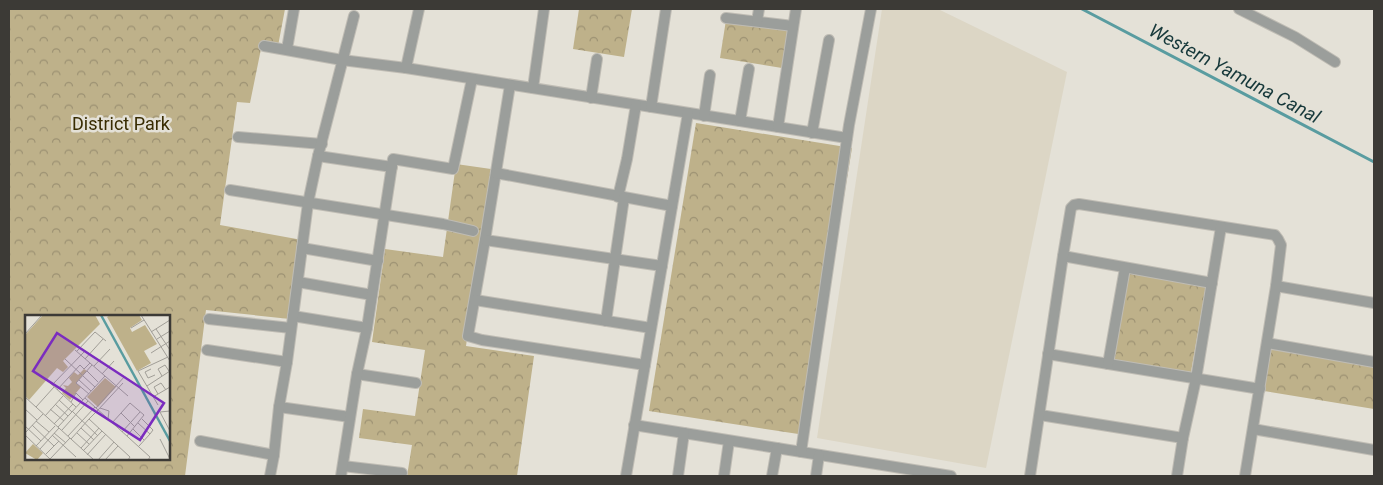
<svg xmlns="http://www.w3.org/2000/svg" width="1383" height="485" font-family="Roboto,sans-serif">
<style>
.built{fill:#dcd6c5}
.park{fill:url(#park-crowns);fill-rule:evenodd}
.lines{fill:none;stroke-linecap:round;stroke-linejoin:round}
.stream{stroke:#599ca0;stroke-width:3}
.street-casing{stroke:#bfbcb4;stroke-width:12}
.street{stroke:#9b9e9b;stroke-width:10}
.labels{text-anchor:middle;stroke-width:5;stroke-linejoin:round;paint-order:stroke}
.park-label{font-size:18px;fill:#382c02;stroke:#e4e1d7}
.water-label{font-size:19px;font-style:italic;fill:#16383a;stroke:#e4e1d7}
.inset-river{fill:none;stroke:#599ca0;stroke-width:2.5}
.inset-road{fill:none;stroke:#a19e97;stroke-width:1}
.view{fill:#7b2cbf;fill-opacity:0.15;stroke:#7b2cbf;stroke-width:2.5}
.inset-edge{fill:none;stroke:#3c3a36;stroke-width:2.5}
</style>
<defs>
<pattern id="park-crowns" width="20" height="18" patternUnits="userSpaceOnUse" patternTransform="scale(1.25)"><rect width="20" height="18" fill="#beb18a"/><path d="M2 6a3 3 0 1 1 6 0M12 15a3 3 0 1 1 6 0" fill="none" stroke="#9c9172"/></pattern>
</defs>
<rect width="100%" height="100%" fill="#e4e1d7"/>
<polygon class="built" points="882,9 938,9 1067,72 986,468 817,438"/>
<g class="park">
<path d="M9,9H285L278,46L262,44L250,103L237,102L220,225L302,240L290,319L206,310L185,476H9ZM26,316H169V459H26Z"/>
<polygon points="579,9 632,9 624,57 573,49"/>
<polygon points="726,20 788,30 782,68 720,58"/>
<polygon points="696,123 852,148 805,435 649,411"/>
<polygon points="456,164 491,169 466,346 534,356 517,476 407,476 412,445 359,438 363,409 415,416 425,350 372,342 385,249 443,257"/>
<polygon points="1129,273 1206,286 1191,372 1114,360"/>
<polygon points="1271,349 1374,366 1374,409 1264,391"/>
</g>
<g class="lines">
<polyline class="stream" points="1082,9 1374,162"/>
<g class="street-casing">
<g id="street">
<polyline points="1239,9 1295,37 1335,62"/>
<polyline points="726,18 793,26"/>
<polyline points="757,21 759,9"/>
<polyline points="264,46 342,60 406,68 847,138"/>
<polyline points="287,49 294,9"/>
<polyline points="406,68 419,9"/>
<polyline points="510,85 485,240 468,336 482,340 645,365"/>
<polyline points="533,88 544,9"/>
<polyline points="591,98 597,59"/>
<polyline points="651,107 666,9"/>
<polyline points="704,116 710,75"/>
<polyline points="740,121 749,69"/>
<polyline points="778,127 796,9"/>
<polyline points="812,133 829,40"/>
<polyline points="238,137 322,144"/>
<polyline points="318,156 392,167"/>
<polyline points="496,173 672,206"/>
<polyline points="230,190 443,224 473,231"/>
<polyline points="618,197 627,159 636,105"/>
<polyline points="485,240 662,266"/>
<polyline points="302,248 378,261"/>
<polyline points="1063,256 1212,283"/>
<polyline points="298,282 372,295"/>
<polyline points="1276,286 1374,303"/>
<polyline points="475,300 651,328"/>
<polyline points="293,316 367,328"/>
<polyline points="209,319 291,328"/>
<polyline points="606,321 624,198"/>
<polyline points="1267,343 1374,362"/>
<polyline points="207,350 287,362"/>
<polyline points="1048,354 1260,389"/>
<polyline points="1108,364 1125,268"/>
<polyline points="357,374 416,383"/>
<polyline points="279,407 350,417"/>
<polyline points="1040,415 1183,438"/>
<polyline points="634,425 951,476"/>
<polyline points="1253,429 1374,450"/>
<polyline points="200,441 274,455"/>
<polyline points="801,452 849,125 871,9"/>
<polyline points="343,466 402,473"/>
<polyline points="270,476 274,455 279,407 287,362 308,203 318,156 354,16"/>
<polyline points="341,476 357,374 367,328 393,159 453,169 472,79"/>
<polyline points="626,476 688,113"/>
<polyline points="678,476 684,433"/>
<polyline points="724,476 729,441"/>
<polyline points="772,476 777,448"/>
<polyline points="816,476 819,455"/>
<polyline points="1030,476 1063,256 1071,208 1074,205 1079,204 1275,235 1278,239 1281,245 1276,286 1245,476"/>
<polyline points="1177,476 1183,438 1196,379 1221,227"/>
</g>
</g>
<use href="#street" class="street"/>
</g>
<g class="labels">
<g class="park-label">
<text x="121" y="130">District Park</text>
</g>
<g class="water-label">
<text transform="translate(1235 73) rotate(28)" y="7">Western Yamuna Canal</text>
</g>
</g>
<g transform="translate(25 315)">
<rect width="145" height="145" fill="#e4e1d7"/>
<path d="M85,0H114L117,5L105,13L107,17L120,10L132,29L119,36L126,48L112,56L82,2Z" fill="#beb18a"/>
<path d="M18,0H70L75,9L38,46L43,52L38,57L32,53L4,85L0,81V20ZM59,54L62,56L51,68L56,72L45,85L37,78L41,73L38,70L43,71L47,67L44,63L49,57L53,60ZM80,63L91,72L73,92L62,82ZM8,129L18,138L12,145L0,138Z" fill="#beb18a"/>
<path class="inset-river" d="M76,0L145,126"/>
<path class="inset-road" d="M116,0L145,46M106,13L119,5M131,14L145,35M126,17L145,5M0,19L17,0M132,24L145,16M50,35L103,81M52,36L70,17L81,26M126,38L145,26M40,44L57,60M60,44L78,24M69,51L85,34M126,54L120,57L123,63L130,60M62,56L73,67M77,59L89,46M58,61L70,72M137,61L133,54L140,50L144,56M54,65L66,76M23,66L51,92M27,70L59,37M122,71L145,56M32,75L55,50L59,54L65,48M64,79L51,68L67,50M133,79L129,72L136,68L141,75M0,82L69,145M128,82L145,72M60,83L125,142L123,145M34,85L47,97M46,87L51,78L58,85M30,89L43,101M133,90L113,56L143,42M11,92L29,72M71,93L100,61M75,93L84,96L83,104M0,94L12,105M25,94L39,106M73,95L64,104L105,142L103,145M73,95L98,68M47,96L73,121M145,96L135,97L145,116M96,98L110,112M20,101L38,81M11,106L24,117M87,108L105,88L119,100L102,121M113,108L125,119L128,115L117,104M29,109L48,89M7,110L29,131M0,111L16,126M33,112L80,61M56,113L69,125M108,114L119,125M37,115L63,86M97,117L115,97M0,118L18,99M29,118L41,128M52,118L64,129M0,120L26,145M27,120L51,142M43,121L70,92M46,124L64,104M135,124L145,144M11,131L30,111M114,131L125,119M56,133L74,113M15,134L34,113M58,136L77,116M21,139L34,126M62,140L81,119M25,144L45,123M73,145L89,127M80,145L93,131"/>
<path class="view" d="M32,18L139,88L115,125L8,56Z"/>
<rect width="145" height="145" class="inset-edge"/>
</g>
<rect width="1383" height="485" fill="none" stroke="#3c3a36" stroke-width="20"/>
</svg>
